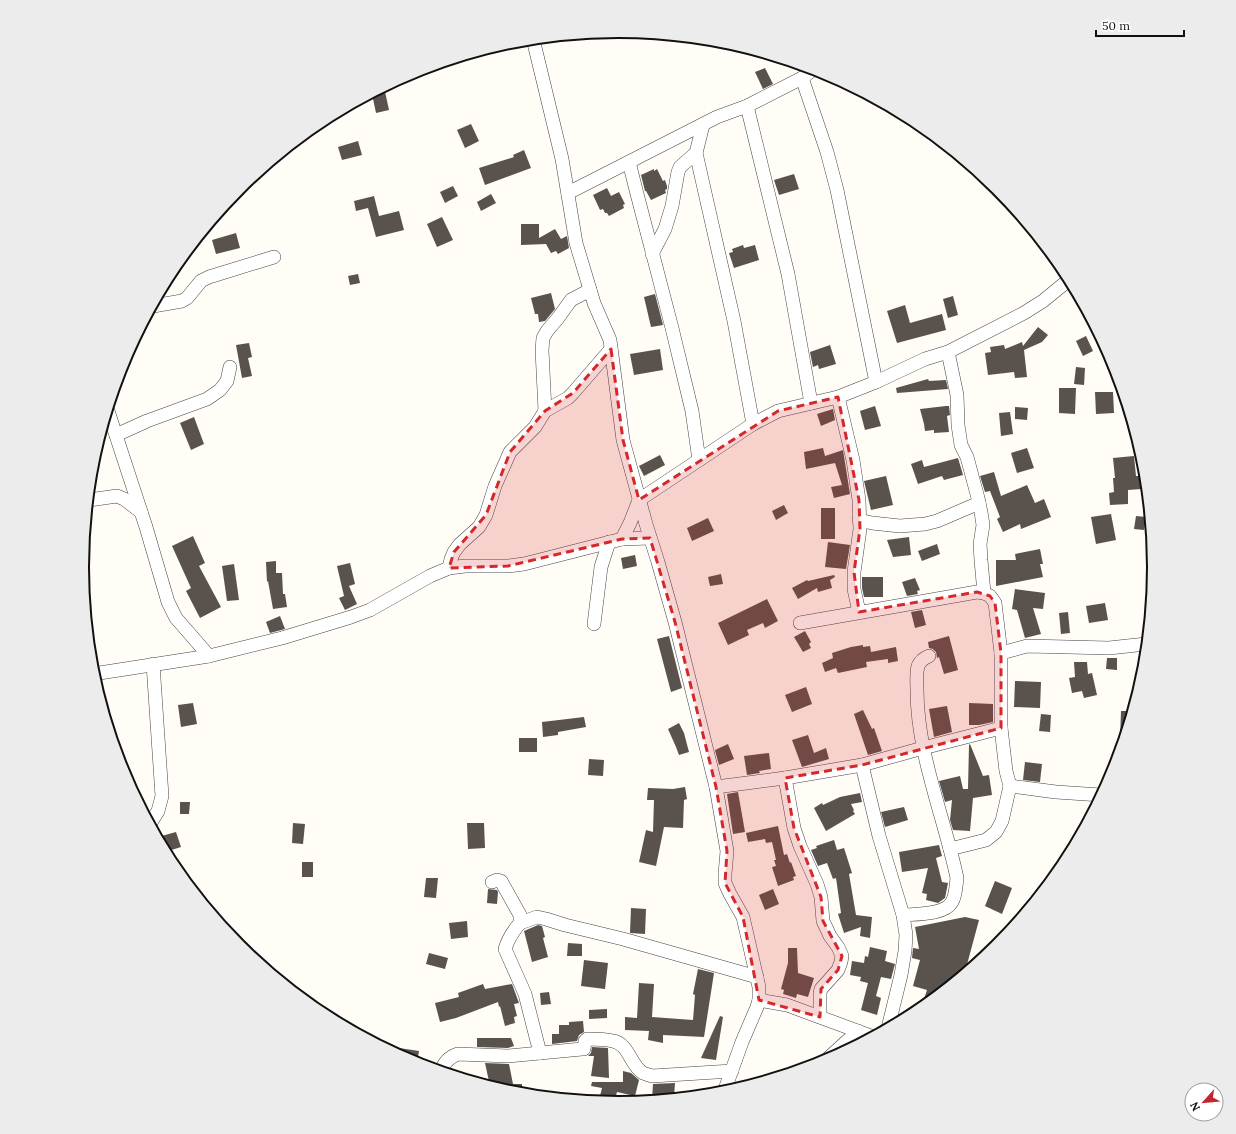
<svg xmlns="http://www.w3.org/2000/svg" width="1236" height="1134" font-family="Lora,serif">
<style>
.building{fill:#5a524d}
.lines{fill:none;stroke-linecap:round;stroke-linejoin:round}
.minor-casing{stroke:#444;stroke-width:14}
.minor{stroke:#fff;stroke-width:13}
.marked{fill:#d62828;fill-opacity:0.2;stroke:#d62828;stroke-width:3;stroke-dasharray:8 5;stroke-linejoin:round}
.rim{fill:none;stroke:#111;stroke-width:2}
</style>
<rect width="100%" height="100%" fill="#fffdf5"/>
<g class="building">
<polygon points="765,68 773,84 763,89 755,72"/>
<polygon points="384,87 389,110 376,113 372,94"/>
<polygon points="471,124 479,141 465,148 457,130"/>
<polygon points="358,141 362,155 342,160 338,147"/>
<polygon points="524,150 531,168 485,185 479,168 514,157 513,155"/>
<polygon points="654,169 654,171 657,169 663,181 665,180 667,186 667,189 665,190 666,193 651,200 646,191 645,191 641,175"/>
<polygon points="794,174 799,189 779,195 774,180"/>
<polygon points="453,186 458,196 445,203 440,192"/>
<polygon points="607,188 611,196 619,192 625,204 623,205 624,208 609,216 607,213 605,213 603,209 600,210 593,195"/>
<polygon points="491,194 496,203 481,211 477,202"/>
<polygon points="374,196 379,216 399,211 404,230 376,237 368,208 356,211 354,201"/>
<polygon points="442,217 453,240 437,247 427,224"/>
<polygon points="521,224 539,224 539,238 555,229 561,239 567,236 569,248 558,254 556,251 551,253 546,244 521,245"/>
<polygon points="236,233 240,248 216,254 212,240"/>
<polygon points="743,245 744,248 755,245 759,260 734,268 729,253 733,252 732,249"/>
<polygon points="358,274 360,283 350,285 348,276"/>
<polygon points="551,293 555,309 545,321 539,322 538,314 535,314 531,298"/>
<polygon points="655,294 663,325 651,327 644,297"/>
<polygon points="953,296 958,315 948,318 943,299"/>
<polygon points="905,305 910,323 942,314 946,330 897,343 887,311"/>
<polygon points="1038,327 1048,335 1042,342 1024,350 1027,377 1015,378 1014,372 988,375 985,353 991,352 990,347 1004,345 1005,349 1022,342 1023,346"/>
<polygon points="1086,336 1093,351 1083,356 1076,341"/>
<polygon points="249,343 252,357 248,358 252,376 242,378 236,345"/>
<polygon points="830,345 836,364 819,369 818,365 813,367 810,352"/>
<polygon points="660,349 663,370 634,375 630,354"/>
<polygon points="1076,367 1085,368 1084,385 1074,384"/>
<polygon points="928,379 929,381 946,380 948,389 897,393 896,388"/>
<polygon points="1059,388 1076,388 1075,414 1059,413"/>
<polygon points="1095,392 1113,392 1114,413 1096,414"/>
<polygon points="875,406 881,426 865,430 860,411"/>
<polygon points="946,406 949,406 950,415 947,416 949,432 934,433 934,430 925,431 924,424 920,409"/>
<polygon points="1015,407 1028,408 1027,420 1015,419"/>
<polygon points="833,409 835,420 821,426 817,414"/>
<polygon points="1010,412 1013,434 1001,436 999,413"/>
<polygon points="194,417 204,444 191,450 180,423"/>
<polygon points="823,448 825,456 843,450 850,494 834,498 831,487 842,485 835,463 806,469 804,452"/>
<polygon points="1027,448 1034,468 1017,473 1011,453"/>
<polygon points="660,455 665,465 644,476 639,466"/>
<polygon points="1134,456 1136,476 1139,476 1141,489 1128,490 1128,504 1110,505 1109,493 1114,492 1113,478 1115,478 1113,458"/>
<polygon points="958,458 963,475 944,480 942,476 918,484 911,464 922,460 924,467"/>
<polygon points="994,472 1001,496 1027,485 1035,503 1044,499 1051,517 1021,529 1020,524 1003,532 997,519 1000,517 990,491 985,492 980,476"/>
<polygon points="886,476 893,505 871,510 864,481"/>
<polygon points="784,505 788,513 776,520 772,511"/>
<rect x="821" y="508" width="14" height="31"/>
<polygon points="1111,514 1116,540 1096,544 1091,517"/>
<polygon points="1136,516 1146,517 1144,530 1134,529"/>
<polygon points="708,518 714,531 692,541 687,528"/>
<polygon points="193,536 205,563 199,566 221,607 200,618 186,591 191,588 172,546"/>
<polygon points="909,537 911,555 893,557 887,540"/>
<polygon points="828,542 850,545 846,569 825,567"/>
<polygon points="937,544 940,554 922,561 918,551"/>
<polygon points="1040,549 1043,564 1040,564 1043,577 996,586 996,560 1016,560 1015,554"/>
<polygon points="635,555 637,566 623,569 621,558"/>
<polygon points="276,561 276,573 282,573 283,594 285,594 287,607 273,609 268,581 267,582 266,562"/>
<polygon points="350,563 355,584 349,586 357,604 345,610 339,598 344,596 337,566"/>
<polygon points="234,564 239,600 227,601 222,566"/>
<polygon points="721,574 723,584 710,586 708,577"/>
<polygon points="834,575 835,577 830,580 832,588 818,592 817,588 798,599 792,588 807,580 808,581"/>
<polygon points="862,577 883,577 883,597 864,597 862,588"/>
<polygon points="915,578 920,590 917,591 918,594 907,596 902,582"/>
<polygon points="1015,589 1045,593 1043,609 1033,608 1041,634 1025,638 1017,610 1012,609"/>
<polygon points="767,599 778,621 765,628 763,623 747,630 749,635 728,645 718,623"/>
<polygon points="1105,603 1108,620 1089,623 1086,606"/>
<polygon points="922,610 926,625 915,628 911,612"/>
<polygon points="1068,612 1070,633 1061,634 1059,613"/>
<polygon points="280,616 285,629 270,633 266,622"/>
<polygon points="805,631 811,642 809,644 811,648 803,652 794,637"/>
<polygon points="669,636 682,688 671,692 657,639"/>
<polygon points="949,636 958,670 944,674 939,657 937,658 936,652 933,649 929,648 928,642"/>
<polygon points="863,645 863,647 870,646 871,652 896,647 898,661 888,663 888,659 866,662 867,667 838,673 836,668 825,672 822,663 833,658 832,653 851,647"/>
<polygon points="1107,658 1117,658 1117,670 1106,669"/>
<polygon points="1074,662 1087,662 1088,674 1092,673 1097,695 1084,698 1082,691 1072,693 1069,678 1075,677"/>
<polygon points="1015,681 1041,682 1040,708 1014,707"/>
<polygon points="806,687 812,704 792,712 785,695"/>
<polygon points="193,703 197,724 181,727 178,705"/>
<polygon points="969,703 993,704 993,722 979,725 969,725"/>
<polygon points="947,706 952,732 934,737 929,709"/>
<polygon points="863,710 872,729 874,728 882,751 868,755 854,714"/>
<polygon points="1121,711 1130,711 1130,717 1123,741 1120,740"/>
<polygon points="1041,714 1051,715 1050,732 1039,731"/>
<polygon points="584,717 586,727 558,732 558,735 543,737 542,722"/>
<polygon points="679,723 684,733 689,752 679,755 676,747 668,729"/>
<polygon points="808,735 814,753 826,748 829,759 802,767 792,740"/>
<rect x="519" y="738" width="18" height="14"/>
<polygon points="728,744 734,759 719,765 715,750"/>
<polygon points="970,744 983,776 989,775 992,795 973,798 970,831 953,830 950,820 952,800 945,802 939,781 960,776 963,789 968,789 969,745"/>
<polygon points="769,753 771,769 759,771 760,773 747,775 744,756"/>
<polygon points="589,759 604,760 603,776 588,775"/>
<polygon points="1025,762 1042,764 1040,782 1023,780"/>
<polygon points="685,787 687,799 684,800 683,828 664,827 656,866 639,862 646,830 653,832 654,800 647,800 648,788 673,789"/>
<polygon points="738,792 745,832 733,834 727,794"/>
<polygon points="860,793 862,802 851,804 854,810 853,811 855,814 826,831 814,808 822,803 823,805 840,797"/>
<polygon points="180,802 190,802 189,814 180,814"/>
<polygon points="904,807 908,820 885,827 881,812"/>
<polygon points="293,823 305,824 303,844 292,843"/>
<polygon points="467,823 484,823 485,848 468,849"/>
<polygon points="778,826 784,855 787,854 790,863 791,862 796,876 793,877 794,880 778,886 772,867 776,866 774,860 776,860 772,842 766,843 765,839 748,842 746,833"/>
<polygon points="176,832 181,847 165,852 158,837"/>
<polygon points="834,840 837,850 844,848 852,873 849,874 856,915 872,917 870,938 860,936 861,927 844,933 838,914 841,913 836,878 833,879 827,863 818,866 811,850 817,848 816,846"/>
<polygon points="939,845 942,856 936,858 942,882 948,883 945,898 938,903 926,900 927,894 922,893 928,868 902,872 899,852"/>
<rect x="302" y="862" width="11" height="15"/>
<polygon points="426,878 438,878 436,898 424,897"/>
<polygon points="995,881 1012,888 1002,914 985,906"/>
<polygon points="488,889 497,890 498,892 497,904 487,903"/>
<polygon points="773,889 779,904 765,910 759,895"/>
<polygon points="631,908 646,909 645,934 630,933"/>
<polygon points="965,917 979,920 965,972 921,1008 927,990 913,986 920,960 912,958 913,948 919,949 915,927"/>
<polygon points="467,921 468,937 451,939 449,923"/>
<polygon points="538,925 542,926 545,937 543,938 548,957 532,962 524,931"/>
<polygon points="568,943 582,944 582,956 567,956"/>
<polygon points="870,947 887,951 885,961 895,964 891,979 881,977 876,996 881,998 877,1015 861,1010 868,983 860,981 861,977 850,975 852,961 864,963 865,956 868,957"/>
<polygon points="788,948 797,948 798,973 814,978 808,997 797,994 796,998 783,994 784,990 781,989 788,963"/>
<polygon points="429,953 448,958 445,969 426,964"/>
<polygon points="584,960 608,963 605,989 581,986"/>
<polygon points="698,969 714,973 704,1037 663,1035 663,1043 648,1040 649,1031 625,1030 625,1017 637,1018 639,983 654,984 652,1017 693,1020 695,995 693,994"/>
<polygon points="483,984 485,989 512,984 519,1003 514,1004 517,1016 514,1017 515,1023 505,1026 500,1006 499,1007 498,1002 456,1018 440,1022 435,1003 459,997 458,993"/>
<polygon points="549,992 551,1004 541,1005 540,993"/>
<polygon points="607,1009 607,1018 589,1019 589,1010"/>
<polygon points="720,1016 723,1017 716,1060 701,1058"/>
<polygon points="583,1021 584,1032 579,1035 577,1041 552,1044 552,1034 559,1034 559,1025 569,1025 569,1022"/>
<polygon points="477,1038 511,1038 514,1046 508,1048 477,1047"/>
<polygon points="386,1046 419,1051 417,1063 386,1048"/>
<polygon points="592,1047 608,1048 609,1078 591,1076 594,1056 588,1056 591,1053"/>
<polygon points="485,1063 509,1064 513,1084 522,1084 522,1094 513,1093 490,1086"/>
<polygon points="623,1071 631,1073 639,1080 635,1096 617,1092 615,1099 600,1096 602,1088 591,1086 592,1082 623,1082"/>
<polygon points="675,1083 674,1097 652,1100 653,1084"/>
</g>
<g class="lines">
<g class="minor-casing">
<g id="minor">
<polyline points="533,39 562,159 576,243 594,303 610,340 623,440 646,524 658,562 675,622 716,787 727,851 725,874 725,883 730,894 743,917 759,987 759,1000 757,1007 742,1042 724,1092"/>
<polyline points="802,78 827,152 837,190 876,382"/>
<polyline points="747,106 788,274 811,403"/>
<polyline points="696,153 734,321 753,424"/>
<polyline points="629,162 636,190 672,328 692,411 699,460"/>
<polyline points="568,193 717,117 747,106 802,78 814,69"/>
<polyline points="652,254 665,229 672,206 678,172 680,167 696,153 703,125"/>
<polyline points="153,306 182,301 187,298 201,281 209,277 274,257"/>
<polyline points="948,352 957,395 958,425 961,445 967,457 978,498 981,512 983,525 980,544 981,560 984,593"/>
<polyline points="838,397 853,460 859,500 860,529 854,572 854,589 859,612"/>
<polyline points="108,411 146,527 168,602 176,618 209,656"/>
<polyline points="545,411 542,350 543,338 547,331 558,318 571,300 590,290"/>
<polyline points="116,435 147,421 207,399 220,390 227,381 230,367"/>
<polyline points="89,500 117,496 124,499 141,512"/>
<polyline points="859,520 872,523 900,526 925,524 937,521 979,503"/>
<polyline points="622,539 630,523 639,500 753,424 778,411 838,397 876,382 925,359 948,352 1024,313 1043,301 1065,283 1069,278"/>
<polyline points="449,568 451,559 454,552 460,544 479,527 486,515 495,486 510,452 535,427 545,411 568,398 573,393 611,349"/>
<polyline points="800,623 977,592 984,593 990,596 995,603 1001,653 1001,728 1006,771 1010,786 1002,821 996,832 986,840 950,849"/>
<polyline points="594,624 601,567 609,542"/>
<polyline points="1001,653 1027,646 1109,648 1146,644"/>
<polyline points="93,674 209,656 282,638 351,617 370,610 430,576 449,568 465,566 508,566 524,564 622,539 650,538"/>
<polyline points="862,765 879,836 903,915 906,935 905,951 901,975 888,1028"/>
<polyline points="785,778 794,828 800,846 817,884 821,897 823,921 830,936 838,947 842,956 841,962 838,970 821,989 820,993 820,1017"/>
<polyline points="1010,786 1056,792 1101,795"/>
<polyline points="716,787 785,778 862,765 923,748 1001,728"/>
<polyline points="150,824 158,811 162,796 153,664"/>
<path d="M492,882L497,880L501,881L520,915V923C514,930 508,939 505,949L525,994L540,1053"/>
<path d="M903,915C916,914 945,915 952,902C956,895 956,885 957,878C944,816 917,754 917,690C917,683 916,674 918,666C920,661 924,658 929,656"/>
<polyline points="520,923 537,917 546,919 565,925 623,939 757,977"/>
<polyline points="759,1000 787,1005 871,1036"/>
<polyline points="824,1062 858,1031"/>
<path d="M441,1071C444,1062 449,1057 458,1054L508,1056L582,1049H584L585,1041L587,1039C596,1039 605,1039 613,1041C629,1044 630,1065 643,1073C645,1074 649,1075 652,1076L732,1071"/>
</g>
</g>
<use href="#minor" class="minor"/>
</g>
<path class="marked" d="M611,349L623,440L639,500L778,411L838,397L859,500L860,529L854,572L859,612L977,592L990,596L995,603L1001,653V728L862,765L785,778L794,828L821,897L823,921L842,956L838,970L821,989L820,1017L759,1000L743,917L725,883L727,851L716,787L675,622L650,538L622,539L508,566L449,568L454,552L486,515L510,452L545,411L573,393Z"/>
<path d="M0 0H1236V1134H0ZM89 567a529 529 0 1 1 1058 0a529 529 0 1 1-1058 0Z" fill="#ececec" fill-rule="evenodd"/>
<path class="rim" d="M89 567a529 529 0 1 1 1058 0a529 529 0 1 1-1058 0Z"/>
<g transform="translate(1204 1102) rotate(243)"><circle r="19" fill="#ffffff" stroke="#a0a0a0"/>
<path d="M0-3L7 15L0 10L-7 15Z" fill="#c4262e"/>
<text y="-6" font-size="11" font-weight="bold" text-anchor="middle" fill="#111111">N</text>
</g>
<path d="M1096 30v6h88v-6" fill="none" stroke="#111111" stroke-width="2"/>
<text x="1102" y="30" font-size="12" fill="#111111" stroke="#ffffff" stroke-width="3" paint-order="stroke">50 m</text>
</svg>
